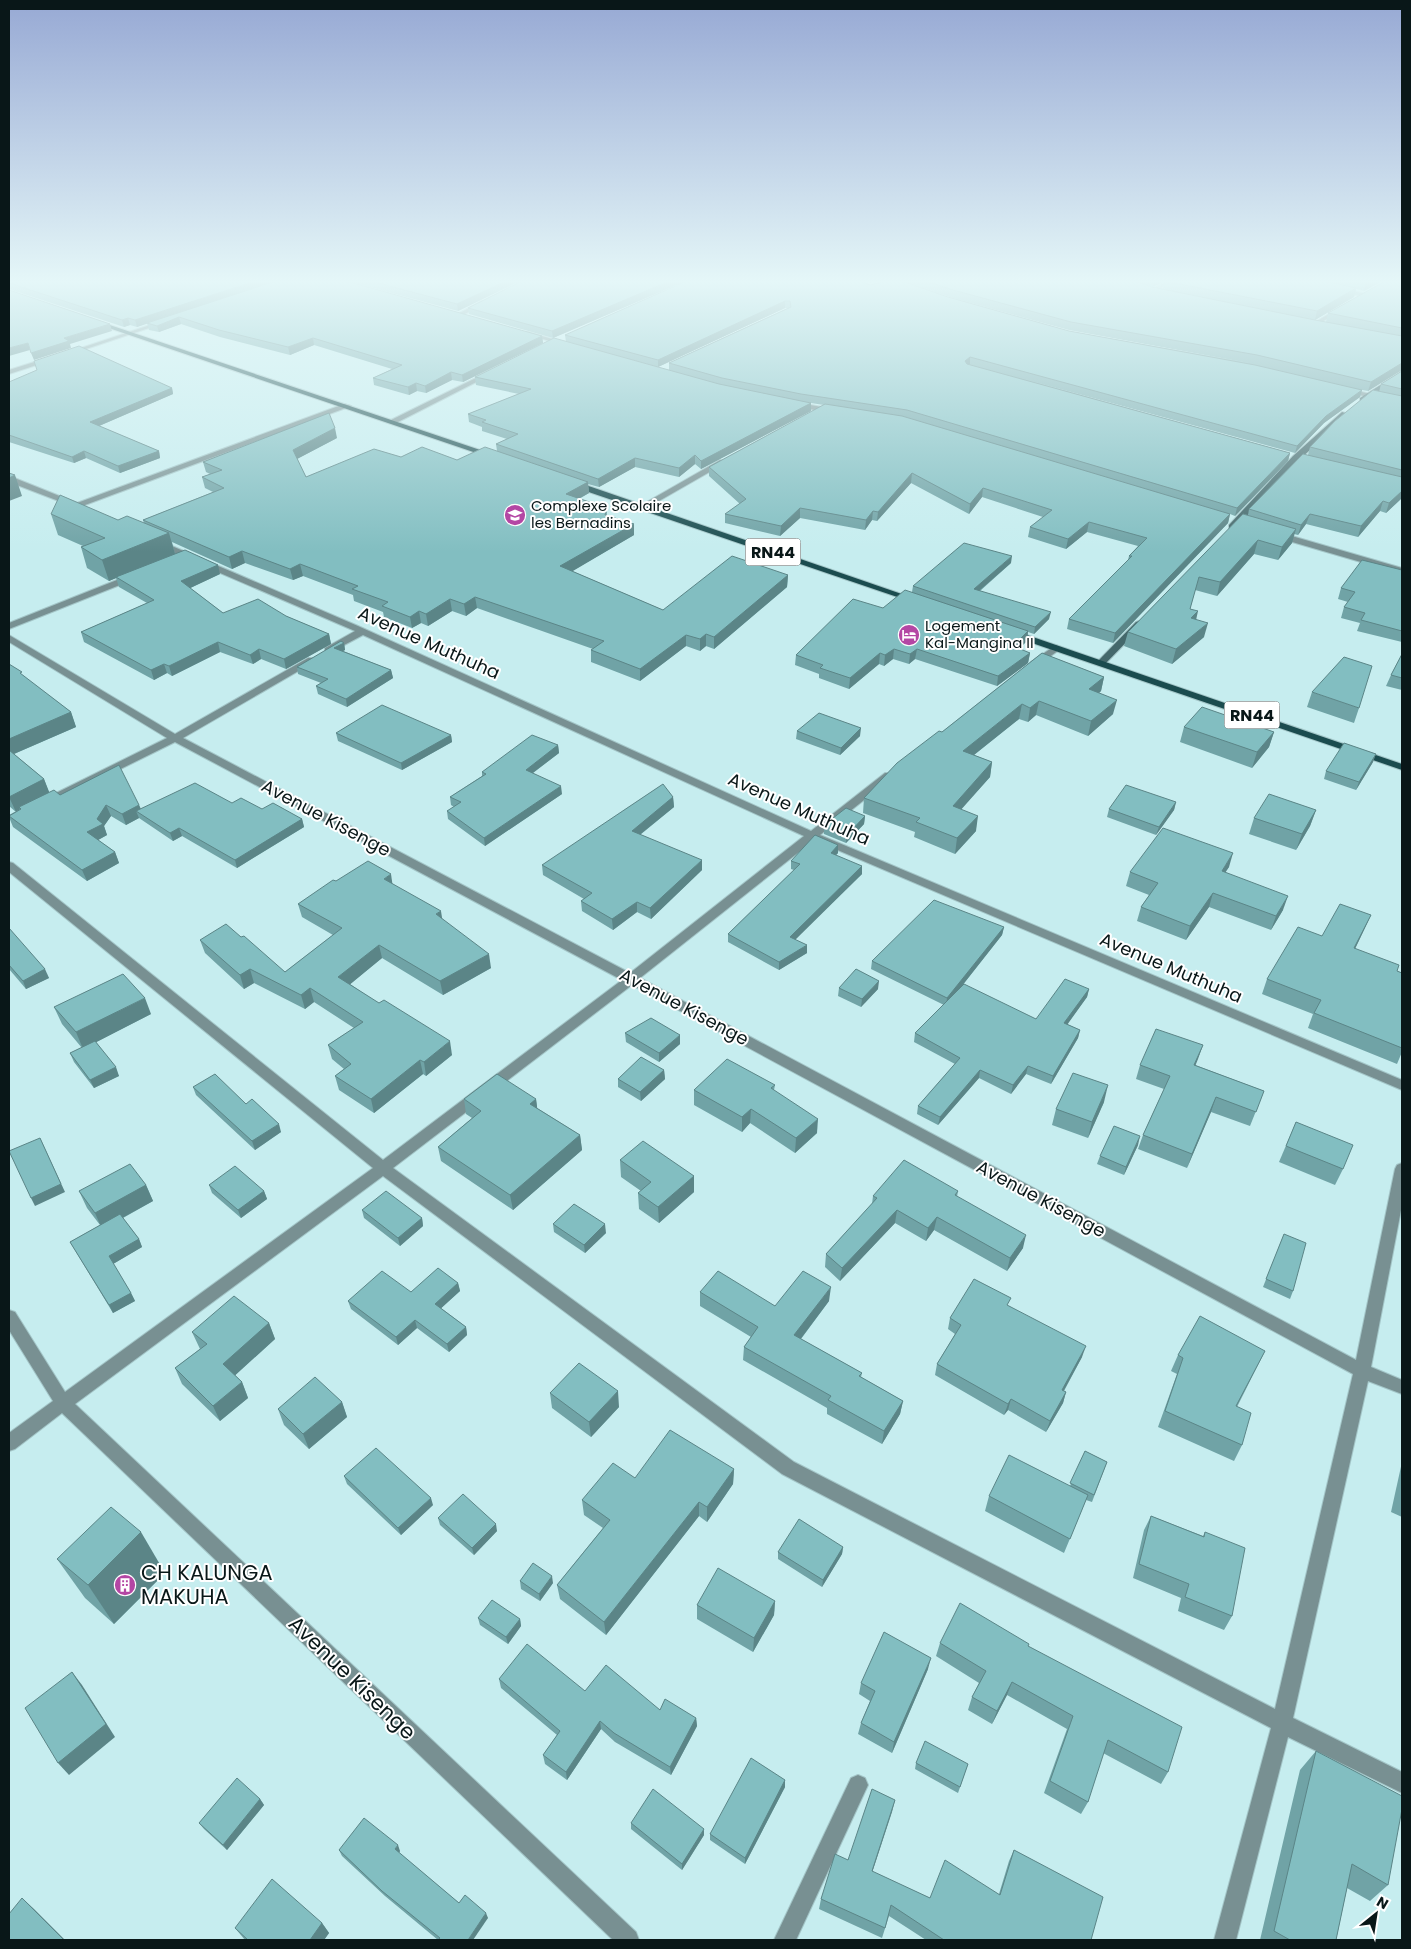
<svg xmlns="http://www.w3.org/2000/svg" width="1411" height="1949" font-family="Poppins,sans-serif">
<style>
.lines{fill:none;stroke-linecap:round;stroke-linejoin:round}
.street-casing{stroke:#a4c6c8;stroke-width:2}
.secondary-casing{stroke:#a4c6c8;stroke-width:2}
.primary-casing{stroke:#a4c6c8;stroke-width:2}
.street{fill:#789092;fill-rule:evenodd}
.secondary{fill:#44686b;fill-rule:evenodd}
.primary{fill:#1b4c4f;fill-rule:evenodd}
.wall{fill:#70a3a6;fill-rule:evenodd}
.shaded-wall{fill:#5b8587}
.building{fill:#82bec1;stroke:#5b8587}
.labels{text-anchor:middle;stroke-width:4;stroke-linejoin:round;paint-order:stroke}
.far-poi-label{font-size:15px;fill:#091718;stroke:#fff;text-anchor:start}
.shield{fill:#fff;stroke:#535d5d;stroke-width:1}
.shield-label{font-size:16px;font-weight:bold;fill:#091718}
.street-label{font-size:18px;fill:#091718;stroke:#fff}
.near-poi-label{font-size:21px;fill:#091718;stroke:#fff;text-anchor:start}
.near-street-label{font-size:21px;fill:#091718;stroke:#fff}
</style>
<rect width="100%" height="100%" fill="#c6edef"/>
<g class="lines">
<g class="street-casing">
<g id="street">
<polygon points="1172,279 1179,279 1153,292 1148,291"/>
<polygon points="1338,287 1366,294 1367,295 1364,297 1336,290"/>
<polygon points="482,301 484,304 461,316 456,315"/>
<polygon points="1339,308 1344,309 1315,326 1310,325"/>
<polygon points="162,321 167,322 71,354 66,353"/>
<polygon points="524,332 528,332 570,344 565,345 524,334"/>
<polygon points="50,357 52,358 52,360 9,374 9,370"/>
<polygon points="490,371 493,373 492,374 394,424 387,422"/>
<polygon points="1344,388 1402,401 1402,405 1342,391 1341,390"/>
<polygon points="794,402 833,409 837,411 833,413 791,406 791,402"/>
<polygon points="344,404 351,406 77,508 9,482 9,477 12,477 77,503"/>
<polygon points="720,460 727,462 645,509 638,507"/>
<polygon points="1278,532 1402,568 1402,574 1275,537 1274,535"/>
<path d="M158,540L358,626L811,831L885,773H893V777L820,835L1402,1080V1090L814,840L640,978L1356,1360L1395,1169L1397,1165L1402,1163V1205L1371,1367L1402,1380V1394L1368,1381L1293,1718L1402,1772V1793L1288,1737L1236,1940H1214L1271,1728L782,1474L383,1176L75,1404L636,1932L639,1940H613L62,1413L15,1449L9,1451V1433L53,1401L9,1330V1310L15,1312L65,1392L373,1168L9,872V862L13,863L383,1160L622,980L175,742L48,805H40L39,803L40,801L167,738L9,642V635L175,734L308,658H314V662L183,738L630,973L804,836L363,635L331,652H325V648L355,631L155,545L154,543ZM632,985L1353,1374L1275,1709L794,1462L393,1168Z"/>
<polygon points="132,574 136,577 135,579 9,629 9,623"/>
<polygon points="1056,645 1061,648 1059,650 1037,666 1031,666 1031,662"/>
<polygon points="858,1775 865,1778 868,1785 796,1940 774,1940 851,1778"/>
</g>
</g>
<g class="secondary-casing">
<g id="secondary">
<polygon points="1402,371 1402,376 1366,402 1360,402 1360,398"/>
<polygon points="1342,412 1349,414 1299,460 1235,529 1229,529 1229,525 1293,456"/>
<polygon points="1139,621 1142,622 1142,626 1105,664 1099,664 1099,660 1136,622"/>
</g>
</g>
<g class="primary-casing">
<g id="primary">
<polygon points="94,321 98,321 498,456 491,458 94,323"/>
<polygon points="571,482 577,482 919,600 912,602 571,486"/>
<polygon points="1012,630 1402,764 1402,770 1009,635 1007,633"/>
</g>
</g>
<use href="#street" class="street"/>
<use href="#secondary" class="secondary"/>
<use href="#primary" class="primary"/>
</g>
<g class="wall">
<polygon points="9,279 542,336 543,343 463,382 452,380 426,393 417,391 409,395 374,385 373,378 392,369 314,345 290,355 220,337 181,324 159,332 149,330 147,323 137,327 130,325 124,327 9,289"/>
<polygon points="340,279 524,279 458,311"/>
<polygon points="526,279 690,279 553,338 469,314 468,308"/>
<path d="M905,279H1386L1364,291L1356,289L1354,297L1315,320L1234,303L1315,320L1326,322L1328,313L1402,279V370L1368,391L1362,390L1360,397L1324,423L1295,453L987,369L1290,453L1288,461L1235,516L1230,514L1228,523L1113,643L1067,629L1069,619L1128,560L1129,556L1138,546L1087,532L1066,549L1028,537L1030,527L1043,517L982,497L969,514L911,483L877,521L872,520L865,530L800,518L780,536L725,523V514L740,504L709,476V467L824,405L811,403V411L701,469L695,464L679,477L635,467L599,487L588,484L589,493L579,499L607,508V515L634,524V535L572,571L663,610L788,575L787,587L714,649L706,646L700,651L686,646L640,681L591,662V650L593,649L477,608L466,616L452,611L428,626L421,623L412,628L384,617L383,612L354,601L353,595L303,576L293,580L245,563L232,569L172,542L175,554L220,574L190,588L223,613L286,616L329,634L331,644L286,669L261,659L253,664L220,652L172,676L167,673L154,680L84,642L81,632L147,603L119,587L116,578L109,581L87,568L81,547L83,546L58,535L51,514L144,523L143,520L213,492L205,488L202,477L210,474L206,472L203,462L337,438L297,459L306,477L401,457L457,460L497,451L496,444L507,439L482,431V427L469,422L468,414L519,394L476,385L475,377L669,370V363L788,308H785L658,367L566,342L565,335L870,285L948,297L1069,331L1254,364L1069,330L953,298L905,282ZM1169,279L1164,281L1163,289L1153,287Z"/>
<polygon points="1402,371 1402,498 1386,513 1380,511 1358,537 1306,524 1298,535 1294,534 1292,543 1278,560 1254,554 1217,596 1195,590 1190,609 1196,619 1204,637 1172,664 1124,646 1128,632 1248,515 1249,509 1308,455 1310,447 1379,392 1381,384"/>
<polygon points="9,382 172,388 173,394 99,426 159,451 160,458 120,473 86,458 74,463 9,442"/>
<polygon points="1011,563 980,591 1049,619 1034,634 1028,632 1027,641 1019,649 1030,653 1028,663 997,686 915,659 909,664 893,659 884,666 879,664 849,689 819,678 819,674 795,665 796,655 912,592 913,586"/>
<polygon points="1402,570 1402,642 1357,631 1360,623 1341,618 1344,607 1348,602 1338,599 1341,588"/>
<polygon points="344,643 345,650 343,651 391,670 393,678 347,707 318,694 316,686 321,683 298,674 297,667"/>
<polygon points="1042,653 1104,677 1101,691 1099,693 1113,714 1088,736 1036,715 1028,722 1019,719 974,755 992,762 990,777 961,809 976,831 955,854 914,837 915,832 863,813 864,798 942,732"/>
<polygon points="1402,654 1402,690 1386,686 1391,675"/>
<polygon points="9,664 23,676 71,712 76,727 14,754 44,779 49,793 60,795 139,805 141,809 232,803 262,809 302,819 304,827 237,868 182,836 173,841 139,818 126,825 111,816 104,826 107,835 98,840 115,852 119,863 87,881 13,827 9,817 9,815 20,809 16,812 9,806"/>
<polygon points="1312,692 1359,708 1354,723 1307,707"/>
<polygon points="1184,727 1274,732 1269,747 1252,768 1180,742"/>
<polygon points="797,731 860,736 840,755 796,739"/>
<polygon points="336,733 451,735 452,742 402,770 338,741"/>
<polygon points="558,745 559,753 533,773 562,794 485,846 448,819 447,811 454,807 451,805 450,797 482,776 482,772"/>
<polygon points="1373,762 1356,790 1324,779 1326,771"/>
<polygon points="673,797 674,807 640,835 702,870 651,919 637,912 613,930 582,911 581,901 584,899 543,875 542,865"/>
<polygon points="1176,802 1174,810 1156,835 1107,817 1109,809"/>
<polygon points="1316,810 1310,826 1296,850 1249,834 1254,818"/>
<polygon points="865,816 864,824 846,843 824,834 824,826"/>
<polygon points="838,845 838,853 836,855 862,874 795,939 807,953 779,970 728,942 728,934 794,870 791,869 791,861"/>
<polygon points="1229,867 1225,872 1283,910 1271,930 1209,907 1186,940 1137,921 1141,907 1149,895 1126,886 1130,872"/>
<polygon points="336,881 392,884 442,919 491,968 443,995 382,958 350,984 452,1055 426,1076 423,1074 374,1113 339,1090 335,1076 344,1069 332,1059 328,1045 354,1028 314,1002 305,1009 254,983 244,989 205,953 200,940 285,972 333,935 302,917 298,904"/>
<polygon points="1371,915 1355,949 1397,971 1402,973 1402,1052 1397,1064 1308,1028 1313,1014 1262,994 1267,979 1322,936"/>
<polygon points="1004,927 1002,935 958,991 1036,1019 1089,989 1087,997 1067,1024 1080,1030 1078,1038 1051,1084 1026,1074 1011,1094 979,1078 938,1125 917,1114 918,1106 955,1064 914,1042 915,1033 944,1005 871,969 872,961"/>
<polygon points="9,928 49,978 26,989 9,969"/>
<polygon points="839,988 878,989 861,1007 838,996"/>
<polygon points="54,1007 151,1014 96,1042 119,1076 94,1088 74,1062 70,1053 82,1048 62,1024"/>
<polygon points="625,1033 680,1044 659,1062 626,1042"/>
<polygon points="1203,1045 1195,1065 1264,1091 1250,1126 1211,1112 1187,1168 1138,1149 1143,1135 1164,1089 1136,1079 1140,1065"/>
<polygon points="664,1070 665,1079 641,1101 618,1087 618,1079"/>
<polygon points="775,1085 774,1090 817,1133 795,1153 750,1123 742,1132 694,1105 694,1090"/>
<polygon points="193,1087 246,1104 281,1132 255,1150 196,1095"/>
<polygon points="464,1099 536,1099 537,1108 580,1135 582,1150 513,1210 441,1161 438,1147 472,1118 466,1114"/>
<polygon points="1104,1102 1088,1138 1052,1125 1056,1109"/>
<polygon points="1296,1122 1343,1169 1335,1185 1279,1162"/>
<polygon points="1138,1145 1124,1175 1097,1164 1100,1156"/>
<polygon points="620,1160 694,1176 694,1192 659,1223 639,1209 638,1193 641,1191 621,1177"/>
<polygon points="146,1185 153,1201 123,1218 139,1239 142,1247 113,1264 131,1293 135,1301 113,1313 70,1242 100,1225 87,1208 79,1191"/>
<polygon points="209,1185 264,1191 267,1199 241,1218 212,1193"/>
<polygon points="958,1191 957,1197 1023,1248 1007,1271 934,1230 926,1241 895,1223 840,1281 825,1267 826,1254 872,1204 873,1196"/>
<polygon points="362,1210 422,1218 423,1226 400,1246 364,1218"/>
<polygon points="553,1224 606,1233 585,1253 554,1232"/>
<polygon points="1284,1234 1293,1291 1290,1299 1263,1287"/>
<polygon points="458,1283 460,1291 441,1308 466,1327 467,1335 449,1352 417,1328 398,1345 351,1309 348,1301 411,1292"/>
<polygon points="700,1292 775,1306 829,1301 801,1339 862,1373 861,1377 903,1401 900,1414 882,1444 827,1414 827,1408 743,1360 744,1347 751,1337 700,1306"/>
<polygon points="1009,1306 1082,1357 1064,1391 1066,1392 1063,1403 1046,1432 1008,1410 1004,1415 935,1375 937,1364 955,1334 948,1329 950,1318"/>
<polygon points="269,1323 275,1339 235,1375 242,1382 248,1398 220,1421 182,1384 175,1368 200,1349 192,1332"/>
<polygon points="1265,1351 1237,1407 1242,1445 1234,1461 1158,1427 1177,1374 1171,1371 1178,1355"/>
<polygon points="550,1393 619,1407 591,1437 552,1408"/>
<polygon points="342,1402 347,1417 309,1449 284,1425 278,1409"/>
<polygon points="1085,1451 1107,1462 1092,1502 1086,1500 1064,1553 985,1511 989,1496 1070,1486"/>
<polygon points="1402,1462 1402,1517 1391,1512"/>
<polygon points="734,1469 733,1484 707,1522 699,1516 606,1635 560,1599 557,1585 603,1528 584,1515 582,1500 635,1478"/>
<polygon points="344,1476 433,1505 401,1535 347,1484"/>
<polygon points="1151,1516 1203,1536 1205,1532 1232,1616 1224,1630 1178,1611 1181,1598 1133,1578 1144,1530"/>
<polygon points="438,1518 497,1531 474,1555 440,1525"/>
<polygon points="843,1547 842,1554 822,1587 778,1559 778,1552"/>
<polygon points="57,1559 165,1573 114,1624 85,1598"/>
<polygon points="520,1581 553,1583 540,1601 521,1589"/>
<polygon points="775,1601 774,1615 753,1652 697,1619 697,1605"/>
<polygon points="478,1618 520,1619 521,1626 508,1644 480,1625"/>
<polygon points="940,1643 1028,1646 1168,1772 1161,1784 1103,1753 1088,1802 1081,1814 1044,1793 1067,1729 1007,1695 992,1724 968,1710 972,1697 979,1683 936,1656"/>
<polygon points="928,1669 892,1753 858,1734 861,1723 870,1701 859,1694 861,1683"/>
<polygon points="499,1679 585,1691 660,1710 696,1718 697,1726 671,1775 615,1742 601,1729 567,1780 545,1764 543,1755 557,1735 501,1688"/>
<polygon points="1316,1751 1388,1885 1370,1901 1347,1888 1336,1940 1260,1940 1300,1770"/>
<polygon points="916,1763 968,1764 958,1793 915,1769"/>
<polygon points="785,1780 785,1787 745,1864 710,1840 710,1834"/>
<polygon points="260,1799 264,1805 227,1850 204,1829 199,1823"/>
<polygon points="895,1800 872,1872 930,1898 999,1894 1009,1861 1014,1850 1091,1940 926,1940 889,1916 882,1938 819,1909 821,1899 848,1860"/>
<polygon points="631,1823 704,1835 682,1870 631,1829"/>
<polygon points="339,1850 400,1851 399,1853 459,1903 488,1918 438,1940 385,1896 342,1856"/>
<polygon points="322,1923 329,1933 324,1940 245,1940 235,1928"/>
</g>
<g class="shaded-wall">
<polygon points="262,279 284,279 137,327 135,320"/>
<polygon points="510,279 524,279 458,311 457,304"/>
<polygon points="674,279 690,279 553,338 552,331"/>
<polygon points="1154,279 1169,279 1152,287"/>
<polygon points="1374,279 1386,279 1364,291 1366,283"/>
<polygon points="1356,288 1354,297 1315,320 1317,311"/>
<polygon points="785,301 785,308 658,367 658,360"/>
<polygon points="179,317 181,324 159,332 157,326"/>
<polygon points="128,318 130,325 124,327 122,320"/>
<polygon points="110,324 112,331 70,344 71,348 34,360 31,353 64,338"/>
<polygon points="542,336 543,343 463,382 462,375"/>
<polygon points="313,338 314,345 290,355 288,347"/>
<polygon points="28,343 30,350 9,356 9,348"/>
<polygon points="970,357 970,364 964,368 965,361"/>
<polygon points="1402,363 1402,370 1368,391 1371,382"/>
<polygon points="451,372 452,380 426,393 425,386"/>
<polygon points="416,383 417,391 409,395 408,387"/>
<polygon points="172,388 173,394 92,429 90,422"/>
<polygon points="1362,390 1360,397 1324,423 1295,453 1297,446 1326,416"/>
<polygon points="811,403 811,411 701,469 701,461"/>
<polygon points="335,428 337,438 295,460 293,450"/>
<polygon points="84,451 86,458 74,463 72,457"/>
<polygon points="159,451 160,458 120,473 118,466"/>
<polygon points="1290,453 1288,461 1235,516 1237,508"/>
<polygon points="695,455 695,464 679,477 679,468"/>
<polygon points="635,458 635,467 599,487 598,479"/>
<polygon points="912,473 911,483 877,521 878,512"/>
<polygon points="15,475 22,496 9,501 9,478"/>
<polygon points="588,482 589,493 567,505 566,494"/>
<polygon points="983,488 982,497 969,514 970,504"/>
<polygon points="1402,491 1402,498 1386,513 1389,503"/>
<polygon points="1383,501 1380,511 1358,537 1361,526"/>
<polygon points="800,508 800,518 780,536 781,526"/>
<polygon points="873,511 872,520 865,530 866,520"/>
<polygon points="1230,514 1228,523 1113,643 1115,633"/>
<polygon points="1310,514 1306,524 1298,535 1301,525"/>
<polygon points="1089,522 1087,532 1066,549 1068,539"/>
<polygon points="634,524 634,535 561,578 560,566"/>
<polygon points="1296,529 1292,543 1278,560 1282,547"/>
<polygon points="169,533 175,554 109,581 102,560"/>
<polygon points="1258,540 1254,554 1217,596 1220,582"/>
<polygon points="242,551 245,563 232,569 229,557"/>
<polygon points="1012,556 1011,563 973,596 974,589"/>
<polygon points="300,564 303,576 293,580 290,569"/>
<polygon points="218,565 220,574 184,591 181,581"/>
<polygon points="788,575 787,587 714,649 714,637"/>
<polygon points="475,597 477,608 466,616 464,604"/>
<polygon points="450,599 452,611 428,626 426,614"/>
<polygon points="419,611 421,623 412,628 410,617"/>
<polygon points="1198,611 1195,625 1191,618"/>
<polygon points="1051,612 1049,619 1034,634 1035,627"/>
<polygon points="1208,623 1204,637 1172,664 1176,649"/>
<polygon points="1028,631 1027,641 1011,656 1013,646"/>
<polygon points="329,634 331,644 286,669 284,659"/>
<polygon points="706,634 706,646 700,651 700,639"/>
<polygon points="686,635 686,646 640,681 640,669"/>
<polygon points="218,642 220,652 172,676 169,666"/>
<polygon points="344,643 345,650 335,655 334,648"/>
<polygon points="259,649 261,659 253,664 250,655"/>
<polygon points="894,649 893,659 884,666 885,655"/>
<polygon points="917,649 915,659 909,664 910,654"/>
<polygon points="880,653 879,664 849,689 850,678"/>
<polygon points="1030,653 1028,663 997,686 998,676"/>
<polygon points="164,664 167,673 154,680 151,670"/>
<polygon points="391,670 393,678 347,707 346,699"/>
<polygon points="1104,677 1101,691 1086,704 1089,689"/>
<polygon points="1117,700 1113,714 1088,736 1091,721"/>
<polygon points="1039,701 1036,715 1028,722 1030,708"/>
<polygon points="1022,704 1019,719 960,766 963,751"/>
<polygon points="71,712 76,727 9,756 9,739"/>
<polygon points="861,728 860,736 840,755 841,748"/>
<polygon points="1274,732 1269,747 1252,768 1257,752"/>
<polygon points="451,735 452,742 402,770 401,763"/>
<polygon points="558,745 559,753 526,778 526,770"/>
<polygon points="1376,754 1373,762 1356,790 1359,782"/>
<polygon points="992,762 990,777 951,821 953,806"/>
<polygon points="44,779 50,794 19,807 20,809 16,812 9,797"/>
<polygon points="561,786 562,794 485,846 484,838"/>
<polygon points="673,797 674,807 632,841 632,831"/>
<polygon points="1176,802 1174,810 1156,835 1159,827"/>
<polygon points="106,805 111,816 104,826 107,835 91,844 87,832"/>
<polygon points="139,805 143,815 136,811 139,818 126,825 122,814"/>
<polygon points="1316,810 1310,826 1296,850 1302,834"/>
<polygon points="865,816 864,824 846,843 847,835"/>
<polygon points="978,816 976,831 955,854 957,838"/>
<polygon points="302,819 304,827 237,868 235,860"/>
<polygon points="179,828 182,836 173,841 170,833"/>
<polygon points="838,845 838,853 830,861 831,853"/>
<polygon points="115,852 119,863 87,881 82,870"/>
<polygon points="1233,853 1229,867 1217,885 1222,871"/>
<polygon points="702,860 702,870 651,919 650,908"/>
<polygon points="862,866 862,874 790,945 790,937"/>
<polygon points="391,874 393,888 384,879"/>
<polygon points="1213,893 1209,907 1186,940 1190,926"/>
<polygon points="1288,896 1283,910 1271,930 1276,916"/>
<polygon points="637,902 637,912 613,930 612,919"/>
<polygon points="441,911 443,924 436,914"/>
<polygon points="1371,915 1364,930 1348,963 1354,948"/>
<polygon points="1004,927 1002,935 946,1006 947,998"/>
<polygon points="379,945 382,958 342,991 338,977"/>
<polygon points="807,945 807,953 779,970 779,962"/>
<polygon points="489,954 491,968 443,995 440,981"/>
<polygon points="45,969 49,978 26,989 23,981"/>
<polygon points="250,969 254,983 244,989 240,975"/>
<polygon points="879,981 878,989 861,1007 862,999"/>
<polygon points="310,988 314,1002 305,1009 301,995"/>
<polygon points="1089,989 1087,997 1062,1032 1064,1023"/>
<polygon points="145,998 151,1014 83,1049 76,1032"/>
<polygon points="1080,1030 1078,1038 1051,1084 1053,1076"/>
<polygon points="680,1035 680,1044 659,1062 659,1053"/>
<polygon points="450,1041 452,1055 426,1076 424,1062"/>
<polygon points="1203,1045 1198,1059 1190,1079 1194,1065"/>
<polygon points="420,1060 423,1074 374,1113 371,1099"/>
<polygon points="1028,1066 1026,1074 1011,1094 1013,1085"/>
<polygon points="116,1067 119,1076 94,1088 90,1080"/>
<polygon points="664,1070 665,1079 641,1101 640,1092"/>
<polygon points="980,1070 979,1078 938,1125 940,1117"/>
<polygon points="1108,1085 1104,1102 1088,1138 1092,1122"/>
<polygon points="1216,1097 1211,1112 1187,1168 1192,1154"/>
<polygon points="536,1099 538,1114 530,1104"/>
<polygon points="751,1109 750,1123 742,1132 742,1117"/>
<polygon points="818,1119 817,1133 795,1153 796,1138"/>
<polygon points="279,1124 281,1132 255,1150 252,1141"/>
<polygon points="580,1135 582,1150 513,1210 510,1195"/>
<polygon points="1140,1136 1138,1145 1124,1175 1126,1167"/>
<polygon points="40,1138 65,1192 35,1206 31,1198"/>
<polygon points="694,1176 694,1192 659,1223 658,1207"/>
<polygon points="146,1185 153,1201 102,1229 95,1213"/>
<polygon points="264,1191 267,1199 241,1218 238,1210"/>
<polygon points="897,1210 895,1223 840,1281 842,1268"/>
<polygon points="937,1217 934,1230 926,1241 928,1228"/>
<polygon points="422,1218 423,1226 400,1246 398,1238"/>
<polygon points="605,1224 606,1233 585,1253 584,1245"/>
<polygon points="1026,1235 1023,1248 1007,1271 1010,1258"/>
<polygon points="139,1239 142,1247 113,1264 109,1256"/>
<polygon points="458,1283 460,1291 437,1312 435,1304"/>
<polygon points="831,1287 829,1301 793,1349 794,1335"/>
<polygon points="131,1293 135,1301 113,1313 109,1305"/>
<polygon points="415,1320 417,1328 398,1345 396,1337"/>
<polygon points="269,1323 275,1339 230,1380 223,1364"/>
<polygon points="466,1327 467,1335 449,1352 447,1344"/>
<polygon points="1086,1346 1082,1357 1058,1401 1062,1390"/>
<polygon points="242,1382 248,1398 220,1421 213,1406"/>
<polygon points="618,1391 619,1407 591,1437 589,1422"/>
<polygon points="1066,1392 1063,1403 1046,1432 1050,1421"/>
<polygon points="1011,1399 1008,1410 1004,1415 1008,1404"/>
<polygon points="903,1401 900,1414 882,1444 884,1431"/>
<polygon points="342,1402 347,1417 309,1449 303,1434"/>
<polygon points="734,1469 733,1484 707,1522 707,1507"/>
<polygon points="431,1498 433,1505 401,1535 398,1528"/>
<polygon points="699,1502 699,1516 606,1635 604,1622"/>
<polygon points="496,1524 497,1531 474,1555 472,1548"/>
<polygon points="141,1532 165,1573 114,1624 88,1585"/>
<polygon points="843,1547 842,1554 822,1587 823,1580"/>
<polygon points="552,1576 553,1583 540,1601 539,1594"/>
<polygon points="775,1601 774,1615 753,1652 754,1638"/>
<polygon points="520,1619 521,1626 508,1644 506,1637"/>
<polygon points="931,1658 928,1669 892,1753 894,1742"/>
<polygon points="72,1672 82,1685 115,1737 69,1775 58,1763"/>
<polygon points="1012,1682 1007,1695 992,1724 997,1711"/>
<polygon points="696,1718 697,1726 671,1775 670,1767"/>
<polygon points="600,1721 601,1729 567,1780 566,1772"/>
<polygon points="785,1780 785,1787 745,1864 745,1858"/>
<polygon points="260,1799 264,1805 227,1850 223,1845"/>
<polygon points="895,1800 892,1812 869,1882 872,1871"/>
<polygon points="704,1829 704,1835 682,1870 682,1864"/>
<polygon points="398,1845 400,1851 397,1855 395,1849"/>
<polygon points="22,1898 34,1909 65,1940 64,1940"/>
<polygon points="486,1913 488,1918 473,1940 468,1940"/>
<polygon points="322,1923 329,1933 324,1940 310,1940"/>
</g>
<g class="building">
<polygon points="9,279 262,279 135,320 128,318 122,320 9,283"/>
<polygon points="282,279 339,279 542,336 462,375 451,372 425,386 416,383 408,387 373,378 402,365 313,338 288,347 219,330 179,317 157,326 147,323"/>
<polygon points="363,279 510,279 457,304"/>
<polygon points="526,279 674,279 552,331 468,308"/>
<polygon points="691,279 854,279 870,285 893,279 896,279 948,297 1069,331 1255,365 1362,390 1326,416 1297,446 970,357 965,361 967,364 1290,453 1237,508 907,410 801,394 722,378 669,363 791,307 790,301 785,301 658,360 565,335"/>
<polygon points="920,279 1130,279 1152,287 1315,320 1402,336 1402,363 1371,382 1257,355 1071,322 953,290"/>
<polygon points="1169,279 1316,279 1356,288 1317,311 1164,281"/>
<polygon points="1347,279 1374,279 1366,283"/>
<polygon points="1389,279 1402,279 1402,328 1328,313"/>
<polygon points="9,290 110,324 64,338 69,341 31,353 28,343 9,348"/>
<polygon points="554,338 719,384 811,403 701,461 695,455 679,468 635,458 598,479 496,444 518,434 482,422 486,420 468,414 531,389 475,377"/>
<polygon points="79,346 172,388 90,422 159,451 118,466 84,451 72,457 9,435 9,382 37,370 34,361"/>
<polygon points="1402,371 1402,389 1381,384"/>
<polygon points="1373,390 1402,396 1402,470 1310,447 1335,421"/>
<polygon points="825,404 902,416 1230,514 1115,633 1069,619 1132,556 1129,556 1147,538 1089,522 1068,539 1030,527 1052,510 983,488 970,504 912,473 878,512 873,511 866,520 800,508 781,526 725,514 746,499 709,467"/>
<polygon points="329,413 335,428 293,450 306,477 374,449 401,457 422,447 457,460 485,447 588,482 566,494 607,508 605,515 634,524 560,566 663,610 732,556 788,575 714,637 706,634 700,639 686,635 640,669 591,650 604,641 475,597 464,604 450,599 426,614 419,611 410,617 382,606 388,602 352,589 358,586 300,564 290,569 242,551 229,557 143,520 224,488 202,477 222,470 203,462"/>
<polygon points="1303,454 1402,477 1402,491 1389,503 1383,501 1361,526 1310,514 1301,525 1249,509"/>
<polygon points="9,473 15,475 9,478"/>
<polygon points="60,495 118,520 127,516 169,533 102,560 81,547 105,538 51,514"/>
<polygon points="1243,514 1296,529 1282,547 1258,540 1220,582 1199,577 1190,609 1198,611 1191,618 1208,623 1176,649 1128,632"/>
<polygon points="964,543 1012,556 974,589 1051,612 1035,627 913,586"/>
<polygon points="185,550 218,565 181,581 223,613 258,599 286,616 329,634 284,659 259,649 250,655 218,642 169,666 164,664 151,670 81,632 154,600 116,577"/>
<polygon points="1362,560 1402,570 1402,631 1361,620 1365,613 1344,607 1355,592 1341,588"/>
<polygon points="905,590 1028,631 1013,646 1030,653 998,676 917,649 910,654 894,649 885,655 880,653 850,678 820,668 823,665 796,655 853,599 883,608"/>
<polygon points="341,641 344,643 334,648 391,670 346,699 316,686 328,679 297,667"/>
<polygon points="1042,653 1104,677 1089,689 1117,700 1091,721 1039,701 1030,708 1022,704 963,751 992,762 953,806 978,816 957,838 916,822 920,818 864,798 897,763 939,731 942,732"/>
<polygon points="1402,654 1402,678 1391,675"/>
<polygon points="1344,657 1372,666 1359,708 1312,692"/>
<polygon points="9,664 22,672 20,673 71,712 9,739"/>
<polygon points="382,705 451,735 401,763 336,733"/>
<polygon points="1202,707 1274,732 1257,752 1184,727"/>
<polygon points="819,713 861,728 841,748 797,731"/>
<polygon points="532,735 558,745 526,770 561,786 484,838 447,811 461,802 450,797 486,774 482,772"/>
<polygon points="1344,743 1376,754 1359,782 1326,771"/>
<polygon points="9,750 44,779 9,797"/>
<polygon points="119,765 139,805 122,814 106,805 97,819 103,824 87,832 115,852 82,870 9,816 21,809 19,807 54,790 60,795"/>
<polygon points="195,783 232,803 241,798 262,809 273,803 302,819 235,860 179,828 170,833 136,811"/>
<polygon points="663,784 673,797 632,831 702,860 650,908 637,902 612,919 581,901 592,893 542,865"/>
<polygon points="1126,785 1176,802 1159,827 1109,809"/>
<polygon points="1269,794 1316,810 1302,834 1254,818"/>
<polygon points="846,808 865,816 847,835 824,826 828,822"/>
<polygon points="1163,828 1233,853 1222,871 1288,896 1276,916 1213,893 1190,926 1141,907 1158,883 1130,872"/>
<polygon points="815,835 838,845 831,853 862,866 790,937 807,945 779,962 728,934 800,864 791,861"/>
<polygon points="368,861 391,874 384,879 441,911 436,914 489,954 440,981 379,945 338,977 379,1003 384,1000 450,1041 424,1062 420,1060 371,1099 335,1076 351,1064 328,1045 363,1022 310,988 301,995 250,969 240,975 200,940 226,924 241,937 244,936 285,972 342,928 298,904 333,880 336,881"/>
<polygon points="934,900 1004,927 947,998 872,961"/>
<polygon points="1340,904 1371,915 1354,948 1399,965 1397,971 1402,973 1402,1048 1314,1013 1321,1000 1267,979 1298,927 1322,936"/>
<polygon points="9,928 45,969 23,981 9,965"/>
<polygon points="856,969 879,981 862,999 839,988"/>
<polygon points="123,974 145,998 76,1032 54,1007"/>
<polygon points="1065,979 1089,989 1064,1023 1080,1030 1053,1076 1028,1066 1013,1085 980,1070 940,1117 918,1106 960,1058 915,1033 964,984 1036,1019"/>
<polygon points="651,1018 680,1035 659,1053 625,1033"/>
<polygon points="1156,1029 1203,1045 1194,1065 1264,1091 1256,1112 1216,1097 1192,1154 1143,1135 1170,1076 1140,1065"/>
<polygon points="95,1041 116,1067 90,1080 70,1053"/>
<polygon points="641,1057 664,1070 640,1092 618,1079"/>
<polygon points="727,1059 775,1085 771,1088 818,1119 796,1138 751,1109 742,1117 694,1090"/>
<polygon points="1073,1073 1108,1085 1092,1122 1056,1109"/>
<polygon points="215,1074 246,1104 252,1099 279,1124 252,1141 193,1087"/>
<polygon points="497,1074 536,1099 530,1104 580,1135 510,1195 438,1147 481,1111 464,1099"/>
<polygon points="1296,1122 1353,1145 1343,1169 1286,1146"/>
<polygon points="1114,1126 1140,1136 1126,1167 1100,1156"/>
<polygon points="40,1138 61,1184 31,1198 9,1151"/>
<polygon points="643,1141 694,1176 658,1207 638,1193 651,1182 620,1160"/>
<polygon points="904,1160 958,1191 955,1195 1026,1235 1010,1258 937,1217 928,1228 897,1210 842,1268 826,1254 877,1198 873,1196"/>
<polygon points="130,1164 146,1185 95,1213 79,1191"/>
<polygon points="235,1166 264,1191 238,1210 209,1185"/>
<polygon points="386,1191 422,1218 398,1238 362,1210"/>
<polygon points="574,1204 605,1224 584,1245 553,1224"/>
<polygon points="120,1214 139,1239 109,1256 131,1293 109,1305 70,1242"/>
<polygon points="1284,1234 1306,1243 1293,1291 1266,1279"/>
<polygon points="438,1268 458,1283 435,1304 466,1327 447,1344 415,1320 396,1337 348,1301 382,1271 411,1292"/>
<polygon points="718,1271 775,1306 803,1271 831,1287 794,1335 862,1373 859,1376 903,1401 884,1431 828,1400 831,1396 744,1347 758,1327 700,1292"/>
<polygon points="974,1279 1011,1298 1007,1305 1086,1346 1062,1390 1066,1392 1050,1421 1011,1399 1008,1404 937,1364 961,1325 950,1318"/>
<polygon points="234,1296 269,1323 223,1364 242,1382 213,1406 175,1368 207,1344 192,1332"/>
<polygon points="1200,1316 1265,1351 1236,1406 1251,1413 1242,1445 1165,1411 1183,1358 1178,1355"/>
<polygon points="579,1363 618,1391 589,1422 550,1393"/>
<polygon points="315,1377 342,1402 303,1434 278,1409"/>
<polygon points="670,1430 734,1469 707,1507 699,1502 604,1622 557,1585 610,1520 582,1500 613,1463 635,1478"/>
<polygon points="376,1448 431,1498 398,1528 344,1476"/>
<polygon points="1085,1451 1107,1462 1094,1495 1070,1483"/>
<polygon points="1009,1455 1088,1495 1070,1539 989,1496"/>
<polygon points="463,1494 496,1524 472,1548 438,1518"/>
<polygon points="111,1507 141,1532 88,1585 57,1559"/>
<polygon points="1151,1516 1204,1537 1205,1532 1245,1548 1232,1616 1185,1597 1189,1584 1139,1564"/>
<polygon points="799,1519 843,1547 823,1580 778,1552"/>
<polygon points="533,1563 552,1576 539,1594 520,1581"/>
<polygon points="718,1568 775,1601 754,1638 697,1605"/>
<polygon points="492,1600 520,1619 506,1637 478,1618"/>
<polygon points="960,1603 1029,1644 1028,1646 1182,1727 1168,1772 1108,1740 1088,1802 1050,1781 1073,1716 1012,1682 997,1711 972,1697 986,1671 940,1643"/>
<polygon points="884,1632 931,1658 894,1742 861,1723 875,1691 861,1683"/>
<polygon points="527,1644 585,1691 606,1665 660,1710 665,1699 696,1718 670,1767 614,1733 600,1721 566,1772 543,1755 560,1731 499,1679"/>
<polygon points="72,1672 106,1724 58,1763 25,1708"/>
<polygon points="925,1741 968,1764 960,1787 916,1763"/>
<polygon points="1316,1751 1402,1796 1402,1809 1388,1885 1352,1864 1336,1940 1290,1940 1274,1931"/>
<polygon points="751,1758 785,1780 745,1858 710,1834"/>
<polygon points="237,1778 260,1799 223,1845 199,1823"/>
<polygon points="653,1789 704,1829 682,1864 631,1823"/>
<polygon points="872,1789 895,1800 872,1871 930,1898 945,1860 1000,1895 1014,1850 1103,1897 1091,1940 944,1940 891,1905 885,1928 821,1899 835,1854 848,1860"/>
<polygon points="364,1818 398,1845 395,1849 459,1903 465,1895 486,1913 468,1940 438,1940 440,1938 382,1891 339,1850"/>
<polygon points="272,1879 322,1923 310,1940 248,1940 235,1928"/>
<polygon points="22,1898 64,1940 9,1940 9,1914"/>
</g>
<linearGradient id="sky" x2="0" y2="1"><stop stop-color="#97a9d4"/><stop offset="0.51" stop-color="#e5f7f8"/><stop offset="1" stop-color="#e5f7f8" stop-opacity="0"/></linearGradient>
<rect width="1411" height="552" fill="url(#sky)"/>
<defs>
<g id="school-disc" transform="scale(1.125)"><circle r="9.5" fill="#b446a4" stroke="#fff"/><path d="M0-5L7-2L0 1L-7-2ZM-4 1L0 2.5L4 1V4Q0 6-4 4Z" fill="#fff"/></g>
<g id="hotel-disc" transform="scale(1.125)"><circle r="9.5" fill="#b446a4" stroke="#fff"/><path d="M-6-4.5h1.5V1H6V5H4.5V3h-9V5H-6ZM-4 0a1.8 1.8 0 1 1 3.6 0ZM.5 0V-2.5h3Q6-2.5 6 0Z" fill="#fff"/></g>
<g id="building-disc" transform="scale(1.125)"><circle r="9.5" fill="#b446a4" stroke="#fff"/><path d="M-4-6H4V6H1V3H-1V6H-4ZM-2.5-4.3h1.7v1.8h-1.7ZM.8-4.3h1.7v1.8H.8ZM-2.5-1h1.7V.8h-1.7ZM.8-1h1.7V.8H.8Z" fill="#fff"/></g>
</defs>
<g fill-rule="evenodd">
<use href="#school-disc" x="515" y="515"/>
<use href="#hotel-disc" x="909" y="635"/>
<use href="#building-disc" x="125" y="1585"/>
</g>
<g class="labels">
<g class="far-poi-label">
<text x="531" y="511">Complexe Scolaire<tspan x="531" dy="17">les Bernadins</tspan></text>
<text x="925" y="631">Logement<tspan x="925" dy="17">Kal-Mangina II</tspan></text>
</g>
<g class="shield">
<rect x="745.5" y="538.5" width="55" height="27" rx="4"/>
<rect x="1224.5" y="701.5" width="55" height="27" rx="4"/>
</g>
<g class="shield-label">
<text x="773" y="558">RN44</text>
<text x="1252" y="721">RN44</text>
</g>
<g class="street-label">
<text transform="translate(429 643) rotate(24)" y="6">Avenue Muthuha</text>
<text transform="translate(799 809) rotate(24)" y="6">Avenue Muthuha</text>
<text transform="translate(326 818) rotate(28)" y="6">Avenue Kisenge</text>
<text transform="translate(1171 968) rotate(23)" y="6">Avenue Muthuha</text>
<text transform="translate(684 1007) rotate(28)" y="6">Avenue Kisenge</text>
<text transform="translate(1041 1199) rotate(28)" y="6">Avenue Kisenge</text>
</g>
<g class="near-poi-label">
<text x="141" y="1580">CH KALUNGA<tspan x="141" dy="24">MAKUHA</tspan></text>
</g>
<g class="near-street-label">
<text transform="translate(352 1678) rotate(44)" y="7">Avenue Kisenge</text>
</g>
</g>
<rect width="1411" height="1949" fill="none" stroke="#091718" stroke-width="20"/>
<g transform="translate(1376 1914) rotate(30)" stroke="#ffffff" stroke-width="4" paint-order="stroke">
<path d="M0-4L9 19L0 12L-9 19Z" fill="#091718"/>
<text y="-8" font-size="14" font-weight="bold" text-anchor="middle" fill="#091718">N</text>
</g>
</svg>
